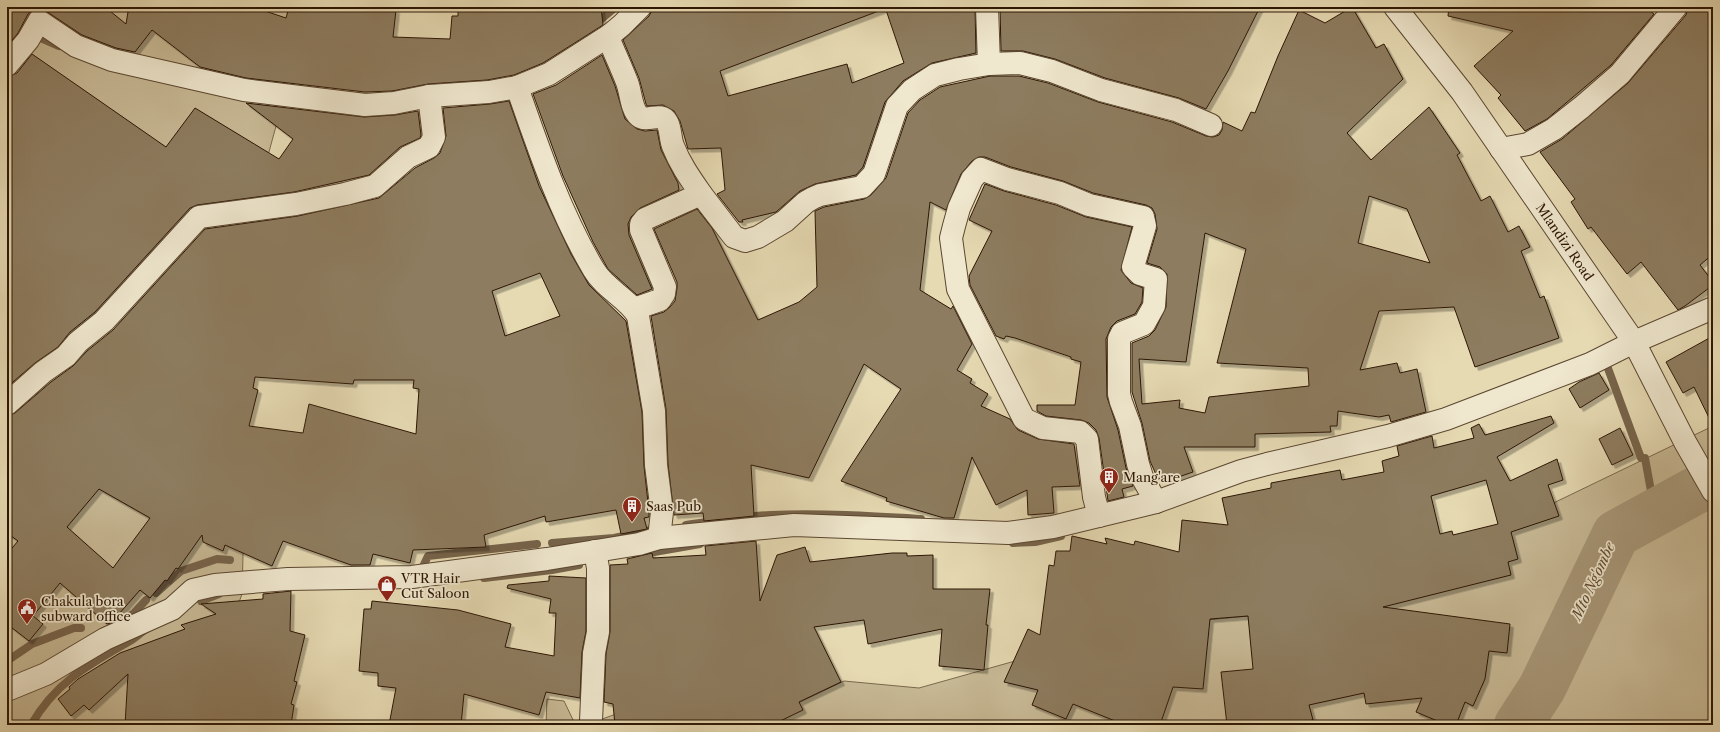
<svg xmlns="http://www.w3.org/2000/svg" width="1720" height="732" font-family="'Libre Caslon Text',serif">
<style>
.green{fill:#c7b995;stroke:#7a684c}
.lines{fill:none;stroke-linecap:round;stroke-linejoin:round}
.stream{stroke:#76634a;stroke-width:8}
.river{stroke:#a79778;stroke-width:48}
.building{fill:#8d7c5f;stroke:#2d1604;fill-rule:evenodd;filter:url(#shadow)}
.minor-casing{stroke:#5b4730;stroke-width:24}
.minor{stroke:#efe7ce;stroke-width:22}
.labels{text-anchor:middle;stroke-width:3.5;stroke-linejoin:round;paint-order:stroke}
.street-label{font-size:13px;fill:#2d1604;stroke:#efe7ce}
.poi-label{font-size:13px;fill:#2d1604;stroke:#efe7ce;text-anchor:start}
.water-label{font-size:14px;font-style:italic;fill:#5e4a32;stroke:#efe7ce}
</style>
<defs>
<filter id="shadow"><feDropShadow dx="3.5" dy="3.5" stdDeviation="0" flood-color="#0004"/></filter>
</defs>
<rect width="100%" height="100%" fill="#e6dab3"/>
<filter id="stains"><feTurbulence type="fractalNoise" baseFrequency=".005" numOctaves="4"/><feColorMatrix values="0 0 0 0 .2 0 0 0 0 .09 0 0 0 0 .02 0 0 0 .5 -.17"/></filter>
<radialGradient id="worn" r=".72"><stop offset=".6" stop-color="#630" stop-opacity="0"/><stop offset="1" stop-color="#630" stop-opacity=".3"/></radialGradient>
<g class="green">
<polygon points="7,7 302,7 287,86 252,214 242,594 195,725 7,725"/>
<polygon points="1713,426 1713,725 586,725 635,707 777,713 844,681 919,688 1136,627 1338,607"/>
<polygon points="547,699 564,701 575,724 546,725"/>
</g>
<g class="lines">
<g class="stream">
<polyline points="594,25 616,7"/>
<polyline points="36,36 59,46"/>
<polyline points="1602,364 1606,363 1641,458 1645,458 1655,513"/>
<path d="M686,525C714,521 743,516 771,515C822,513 871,516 921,519"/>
<polyline points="552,543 614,538 652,530"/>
<polyline points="1013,543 1035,542 1061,536"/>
<polyline points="637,555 700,544"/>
<polyline points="420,573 428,556 537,544"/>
<polyline points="484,578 552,570 579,565"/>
<polyline points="156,593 181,571 217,559 230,560"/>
<polyline points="201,601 219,594"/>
<polyline points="123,620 134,613 146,600"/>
<polyline points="7,661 32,644 74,628 81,628"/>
<path d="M31,725C56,682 88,665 130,641C136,638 141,632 147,629"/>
</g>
<polyline class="river" points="1518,725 1542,688 1616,534 1713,481"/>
</g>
<g class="building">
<polygon points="7,7 105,7 126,24 128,12 122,7 253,7 286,18 289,7 363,7 396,10 393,37 450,39 452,16 458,16 458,7 601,7 603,25 543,63 514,75 487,80 428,84 392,91 365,92 246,78 200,67 152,30 135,52 116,48 82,35 46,11 40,9 33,10 28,14 18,33 7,46"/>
<polygon points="654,7 884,7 884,9 720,71 728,96 847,64 852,83 904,63 885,7 975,7 976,53 932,63 903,81 885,102 863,167 856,175 815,184 800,191 776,212 742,220 743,222 739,222 717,194 725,190 721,148 688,149 680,121 674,111 663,105 647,106 646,104 639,78 623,40 649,16"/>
<polygon points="1000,7 1260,7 1228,71 1206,109 1179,98 1105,78 1055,59 1023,51 1001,51"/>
<path d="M1352,7L1376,48L1384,44L1403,79L1347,133L1371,160L1429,107L1460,153L1457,155L1481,201L1490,196L1508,232L1519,226L1530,247L1521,251L1540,298L1544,296L1559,338L1475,367L1454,307L1379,311L1360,370L1397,363L1400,373L1417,369L1426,412L1391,422L1389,415L1379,417L1338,411L1337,426H1330L1331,432L1255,434V447H1184L1193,472L1167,481L1166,477L1158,479L1150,461L1142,423L1132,392V343L1149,336L1155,330L1166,307L1167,274L1160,267L1147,263L1157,229L1155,214L1152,208L1146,205L1093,193L1063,181L1011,167L985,157H979L972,161L961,174L946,210L930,202L920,290L951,309L953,306L972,344L957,370L972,379L970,383L988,394L981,406L1010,419L1018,430L1038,439L1074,444L1080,486L1052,487L1054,513L1028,515L1027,490L996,505L972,457L954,518H944L886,501L887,498L841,481L901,389L864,364L809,478L751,465L754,516L704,521L703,513L674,515L668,464L666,409L651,316L664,312L670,307L675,301L677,288V282L654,229L697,209L712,228L758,320L799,302L817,287L815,211L824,207L864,199L871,195L886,178L908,113L920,100L940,87L990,76H1019L1048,83L1098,102L1172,122L1206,136L1213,137L1219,135L1222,130L1223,122L1242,131L1251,112L1255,113L1278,56L1299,10L1325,23ZM1369,196L1407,209L1430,263L1358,243ZM1205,233L1246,249L1217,363L1308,368L1309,386L1209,397L1205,413L1179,408L1180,400L1142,404L1139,359L1186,362Z"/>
<polygon points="1449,7 1645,7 1654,14 1611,65 1547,119 1525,131 1498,98 1501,95 1474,66 1513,31 1448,16"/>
<polygon points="1688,7 1713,7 1713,254 1700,265 1713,282 1713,285 1685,306 1678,310 1641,262 1627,274 1591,227 1588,229 1571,202 1575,199 1540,152 1562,139 1628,83 1686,15"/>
<polygon points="32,54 166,147 195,108 279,159 293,139 246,103 364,117 395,115 418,111 421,135 420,138 400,147 369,175 294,192 197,205 190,208 95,312 70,332 58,347 35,363 7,387 7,77 17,73"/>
<polygon points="602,55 615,86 625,119 637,129 645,131 657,130 661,150 678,183 679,190 640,208 631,217 628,224 629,235 652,289 637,295 608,269 593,242 563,176 533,94 556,85"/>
<path d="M509,101L539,186L571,254L589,285L626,321L642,412L644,466L649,512V517L644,518L647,529L621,534L616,510L546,522L545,516L484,535L486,547L413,550L410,563L373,554L370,565H351L283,541L272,566L225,545L223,551L203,542L202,535L178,569L176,568L167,581L165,580L150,598L140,590L111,623L107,624L60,583L33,616L43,624L29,641L7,624V554L18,541L7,533V416L15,413L51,382L73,366L87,351L113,330L205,229L298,216L379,198L415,168L434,158L440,153L446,136L443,108L490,104ZM540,273L560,316L505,336L492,291ZM255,377L353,384L354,380H414L413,388L419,389L416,434L309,404L303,433L249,426L258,390L253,388ZM99,489L150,518L113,568L67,527Z"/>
<polygon points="985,184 1004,191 1056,205 1086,217 1132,227 1121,270 1131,283 1143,288 1142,302 1135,314 1117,321 1111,327 1106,339 1107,397 1118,430 1126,468 1133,486 1122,489 1124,497 1108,501 1099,438 1096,430 1089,423 1081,420 1046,416 1037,411 1037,405 1075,405 1081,362 1071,359 1071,357 1015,338 1006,336 1004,339 996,336 970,285 969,276 992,231 969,220"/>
<polygon points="1713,336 1713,426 1694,387 1683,393 1666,362"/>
<polygon points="1599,373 1609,390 1580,408 1569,389 1579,382"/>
<path d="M1551,416L1554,423L1497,457L1510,481L1557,459L1563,480L1548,485L1559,516L1511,532L1518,559L1508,562L1511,575L1383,607L1510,624L1507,653L1489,651L1485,679L1473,706L1465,702L1456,725H1447L1416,712L1422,698L1366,704L1364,693L1309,705L1313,720L1284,725H1227L1221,672L1253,669L1248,616L1210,619L1203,689L1173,687L1160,725H1125L1073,704L1066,719L1032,705L1038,690L1004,682L1028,629L1040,635L1049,565L1054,566L1056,551H1070L1072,536L1107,544L1105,538L1134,545L1135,541L1179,552L1182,520L1228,525L1222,498L1271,488V483L1340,470L1342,480L1384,472L1382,461L1399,456L1397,446L1432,436L1434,448L1474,438L1471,428L1479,424L1485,435ZM1486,480L1498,524L1453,535L1452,531L1440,534L1431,496Z"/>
<polygon points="1620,428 1633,455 1612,465 1599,439"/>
<polygon points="756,541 760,601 777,555 805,547 810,562 892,553 907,553 907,556 933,555 933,589 990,589 986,625 988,625 984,670 939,666 942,629 868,644 864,620 814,627 841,682 799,702 803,710 772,725 615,725 613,704 604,702 606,654 610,632 610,565 628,564 627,559 652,553 653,558 706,555 705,546"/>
<polygon points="549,576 586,578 586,631 582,652 580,698 546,692 539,715 464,694 461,725 389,725 396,688 378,686 378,673 359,671 364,609 371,609 372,601 458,610 511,624 505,647 554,656 556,613 549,613 551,599 507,588 508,585 549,581"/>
<polygon points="291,591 290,631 305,635 294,681 297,682 291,704 294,705 291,725 125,725 128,674 89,710 84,705 71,716 58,699 70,689 69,687 78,679 120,653 185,629 181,625 216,614 201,604 263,599 263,594"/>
</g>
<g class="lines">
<g class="minor-casing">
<g id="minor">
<polyline points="987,7 989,64"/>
<path id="s1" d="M1395,7L1462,92L1634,342L1685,442L1713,491"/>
<path d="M610,35V42C616,56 622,69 627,82C631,92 631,109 639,116C648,123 661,111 667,122C671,129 670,139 673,146C680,164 690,178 701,194"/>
<polyline points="7,65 28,40 39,21 76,46 112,60 244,90 365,105 394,103 429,96 489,92 517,87 549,74 610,35 622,25 640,7"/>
<path d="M517,87C539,150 560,213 594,270C605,289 629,299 638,316L654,411L656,465L662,512L659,538"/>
<polyline points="1501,149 1528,144 1554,129 1582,107 1620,74 1676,7"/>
<polyline points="634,309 660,300 664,294 665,287 641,230 641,224 645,219 701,194 734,237 745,241 758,237 785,221 806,202 813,198 820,195 862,187 874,174 897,106 912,90 935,75 959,69 989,64 1020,63 1052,71 1101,90 1176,110 1211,125"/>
<polyline points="7,404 43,372 66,356 78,342 104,321 199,217 296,204 345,194 375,186 408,157 429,147 434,137 429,96"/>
<polyline points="1099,516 1094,497 1087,439 1080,432 1043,428 1024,419 958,289 951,238 954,226 959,208 972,179 981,169 1007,179 1060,193 1089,205 1143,217 1145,226 1133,267 1140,274 1156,279 1154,306 1144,324 1122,333 1119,339 1119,394 1121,402 1130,426 1138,464 1142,477 1156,502"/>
<polyline points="7,690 46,674 105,639 172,609 193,590 215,585 288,579 412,577 547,559 639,544 659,538 794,525 1008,533 1053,527 1156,502 1241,471 1267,464 1388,436 1446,419 1590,364 1634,342 1713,308"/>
<polyline points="591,721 594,653 598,632 598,568 595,551"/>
</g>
</g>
<use href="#minor" class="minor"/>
</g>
<defs>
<g id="building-pin" transform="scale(1)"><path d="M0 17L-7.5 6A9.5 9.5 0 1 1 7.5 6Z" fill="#8f2418" stroke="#efe7ce"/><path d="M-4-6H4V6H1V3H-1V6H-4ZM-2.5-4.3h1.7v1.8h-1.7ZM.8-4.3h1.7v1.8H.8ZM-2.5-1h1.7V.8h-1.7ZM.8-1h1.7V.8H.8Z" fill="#fff"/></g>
<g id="shop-pin" transform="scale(1)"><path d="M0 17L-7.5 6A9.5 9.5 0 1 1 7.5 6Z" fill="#8f2418" stroke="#efe7ce"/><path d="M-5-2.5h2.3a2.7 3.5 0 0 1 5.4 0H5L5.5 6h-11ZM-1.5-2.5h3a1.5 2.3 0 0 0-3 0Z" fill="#fff"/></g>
<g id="civic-pin" transform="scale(1)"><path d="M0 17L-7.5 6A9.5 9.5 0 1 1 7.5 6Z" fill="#8f2418" stroke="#efe7ce"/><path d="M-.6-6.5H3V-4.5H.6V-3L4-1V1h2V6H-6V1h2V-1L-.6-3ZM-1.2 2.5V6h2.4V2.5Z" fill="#fff"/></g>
</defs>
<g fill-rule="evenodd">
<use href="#building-pin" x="1109" y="477"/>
<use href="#building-pin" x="632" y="506"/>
<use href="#shop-pin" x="387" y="585"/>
<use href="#civic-pin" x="27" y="608"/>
</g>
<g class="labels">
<g class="street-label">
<text dy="5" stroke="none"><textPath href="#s1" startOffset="290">Mlandizi Road</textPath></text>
</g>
<g class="poi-label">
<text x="1123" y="482">Mang'are</text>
<text x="646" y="511">Saas Pub</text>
<text x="401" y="583">VTR Hair<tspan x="401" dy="15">Cut Saloon</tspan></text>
<text x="41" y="606">Chakula bora<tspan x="41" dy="15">subward office</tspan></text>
</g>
<g class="water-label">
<text transform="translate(1593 581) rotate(-65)" y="5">Mto Ng'ombe</text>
</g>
</g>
<rect width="1720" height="732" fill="none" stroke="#e6dab3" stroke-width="24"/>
<rect x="8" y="8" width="1704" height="716" fill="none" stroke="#2d1604" stroke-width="2"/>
<rect x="12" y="12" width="1696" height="708" fill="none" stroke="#2d1604"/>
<rect width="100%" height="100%" filter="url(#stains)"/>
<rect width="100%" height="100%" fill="url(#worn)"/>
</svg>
